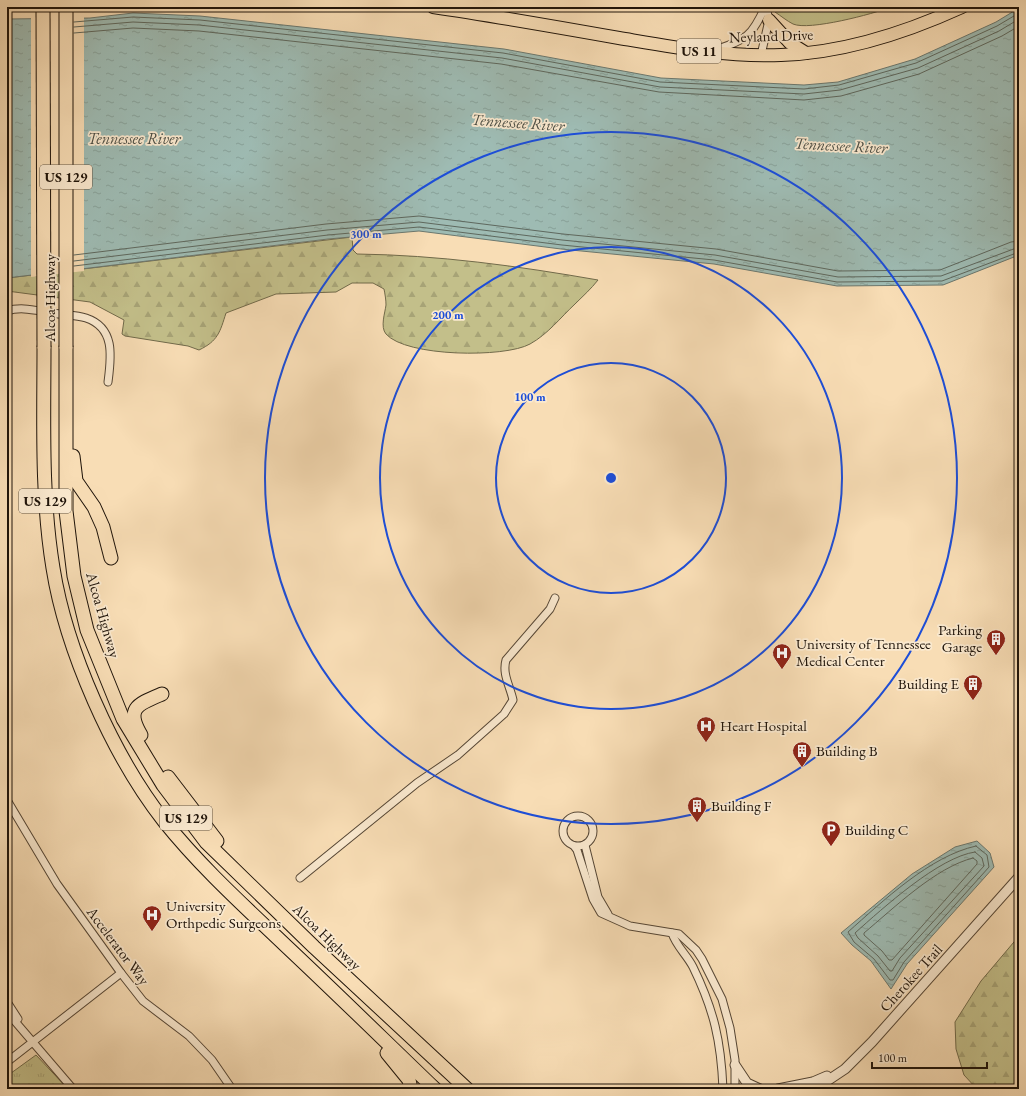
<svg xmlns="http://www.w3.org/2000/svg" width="1026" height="1096" font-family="'EB Garamond',serif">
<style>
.green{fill:#c3bf8a;stroke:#716a4a}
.forest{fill:url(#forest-firs);stroke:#716a4a}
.park{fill:url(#park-tufts);stroke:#716a4a}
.water{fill:url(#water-ripples);stroke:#6b786f}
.pier{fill:#f8ddb5}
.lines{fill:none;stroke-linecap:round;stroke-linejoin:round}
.shore{stroke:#5e685e;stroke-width:1}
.minor-casing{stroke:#554635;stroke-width:9}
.tertiary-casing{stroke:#554635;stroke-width:11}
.primary-casing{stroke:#1f140a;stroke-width:14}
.trunk-casing{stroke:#1f140a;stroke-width:14}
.motorway-casing{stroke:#1f140a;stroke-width:15}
.minor{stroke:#fae9cf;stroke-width:7}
.tertiary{stroke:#fae9cf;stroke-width:9}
.primary{stroke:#f8ddb5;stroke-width:12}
.trunk{stroke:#f8ddb5;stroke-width:12}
.motorway{stroke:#f8ddb5;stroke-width:13}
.motorway-bridge-casing{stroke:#1f140a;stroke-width:15;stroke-linecap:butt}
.motorway-bridge{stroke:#f8ddb5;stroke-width:13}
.ring{fill:none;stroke:#1d4ed8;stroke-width:2}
.labels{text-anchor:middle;stroke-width:3.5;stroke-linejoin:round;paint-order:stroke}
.shield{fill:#fae9cf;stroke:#615445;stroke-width:1}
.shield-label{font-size:14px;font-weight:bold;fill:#1f140a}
.street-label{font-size:15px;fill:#1f140a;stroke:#fae9cf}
.poi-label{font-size:15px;fill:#1f140a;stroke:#fae9cf;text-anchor:start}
.water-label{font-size:16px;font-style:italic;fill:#4b4e45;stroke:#fae9cf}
.centre{fill:#1d4ed8;stroke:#fae9cf;stroke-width:2}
.ring-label{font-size:12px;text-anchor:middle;font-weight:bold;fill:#1d4ed8;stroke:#fae9cf;stroke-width:3.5;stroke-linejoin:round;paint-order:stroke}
</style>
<defs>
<pattern id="forest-firs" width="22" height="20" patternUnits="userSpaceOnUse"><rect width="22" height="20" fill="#c3bf8a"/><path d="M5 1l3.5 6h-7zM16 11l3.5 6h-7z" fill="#a7a376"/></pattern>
<pattern id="park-tufts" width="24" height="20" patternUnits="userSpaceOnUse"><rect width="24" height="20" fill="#c3bf8a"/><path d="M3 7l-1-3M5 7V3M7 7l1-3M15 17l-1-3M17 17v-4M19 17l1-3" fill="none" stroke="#a7a376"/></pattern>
<pattern id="water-ripples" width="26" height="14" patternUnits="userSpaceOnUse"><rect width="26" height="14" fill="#9ebbb3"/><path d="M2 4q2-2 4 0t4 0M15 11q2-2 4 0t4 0" fill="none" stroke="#88a099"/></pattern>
</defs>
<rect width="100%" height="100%" fill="#f8ddb5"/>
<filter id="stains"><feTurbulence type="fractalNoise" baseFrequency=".005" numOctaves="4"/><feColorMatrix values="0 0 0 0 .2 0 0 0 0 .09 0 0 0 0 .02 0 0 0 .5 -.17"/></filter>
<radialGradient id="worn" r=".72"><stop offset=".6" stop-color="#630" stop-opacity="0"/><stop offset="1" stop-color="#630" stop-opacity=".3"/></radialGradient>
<path class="green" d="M774,7H891C873,14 809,31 793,24C787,21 781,16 775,12Z"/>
<g class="forest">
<path d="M352,237L353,250L357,254C438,255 518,266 598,280C591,289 583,296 575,304C560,318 548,334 530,344C505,358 406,357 386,334C380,327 385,313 386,305C386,300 385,294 384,289L373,283H352L336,292L276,294L226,313C220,332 218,341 199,350L188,346L125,336L122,334L124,320L90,302L7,291V278Z"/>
<polygon points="1019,936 1019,1089 977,1089 964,1075 956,1049 955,1022 981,981"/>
</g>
<polygon class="park" points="36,1055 68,1089 7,1089 7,1076"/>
<g class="water">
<polygon points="1019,8 1019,255 943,285 837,286 714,264 561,249 419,231 328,239 7,278 7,19 90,18 133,13 200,16 504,49 661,78 804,85 838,82 915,59 996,22"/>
<polygon points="977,841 990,853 994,867 907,964 891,989 871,961 852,945 841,933 912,874 955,847"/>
</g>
<polygon class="pier" points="31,16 84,16 84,271 31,277"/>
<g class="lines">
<g class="shore">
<polyline points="74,22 133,17 200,20 503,53 660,82 804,89 839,85 916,63 997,26 1019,13"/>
<polyline points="74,27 133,22 199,25 502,58 660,87 804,94 840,90 918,68 999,31 1019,19"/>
<polyline points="74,33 133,28 199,31 501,64 659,92 804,100 841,96 919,74 1002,36 1019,26"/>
<polyline points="74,255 326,224 419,216 563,234 716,249 838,271 940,270 1011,242 1019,241"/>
<polyline points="74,261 327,230 419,222 562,240 715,255 838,277 941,276 1019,247"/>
<polyline points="74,266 328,235 419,227 562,245 714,260 837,282 942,281 1019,252"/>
<path d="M976,846L987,855L989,867L904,962L893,980H890L874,959L854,942L848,932C883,901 930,856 976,846Z"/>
<path d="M975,852L982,858L984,866L900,958L892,971H890L878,956L858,938L855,933C883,908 939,857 975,852Z"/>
<path d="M973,858L977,861V864L892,960H889L882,951L864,935V933C894,908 936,867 973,858Z"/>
</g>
<g class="minor-casing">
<g id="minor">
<path d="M715,50C746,39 751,38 765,7"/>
<polyline points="761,55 769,20 766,7"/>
<path d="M7,311C22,306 37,311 53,313C63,315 76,315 86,318C116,328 111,358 108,382"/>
<polyline points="7,800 57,884 121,973 143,1001 189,1036 212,1060 232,1089"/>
<circle cx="578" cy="831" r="15"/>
<polyline points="585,845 598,897 608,914"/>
<polyline points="574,846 577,850 593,899 601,913 630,926 679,934 696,950 702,959 722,999 730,1028 735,1060 735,1089"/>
<path d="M300,878L417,783L458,755L504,714L513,700C510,686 502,674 506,660L550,609L555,598"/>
<path d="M672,933C676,946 687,955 693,967C714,1010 721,1041 723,1089"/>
<polyline points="7,1002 18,1019"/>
<polyline points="7,1012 73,1089"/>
<polyline points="7,1062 121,973"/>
</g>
</g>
<g class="tertiary-casing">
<g id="tertiary">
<polyline points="735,1065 747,1083 760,1089"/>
<polyline points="778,1089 813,1082 827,1076"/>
<polyline points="815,1089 845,1069 872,1042 1019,877"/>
</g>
</g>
<g class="primary-casing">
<path id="primary" d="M433,7C495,16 557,27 619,38C673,47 726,57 781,55C844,53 905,33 962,7"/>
</g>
<g class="trunk-casing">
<polyline id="trunk" points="769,20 790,43 806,53"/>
</g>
<g class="motorway-casing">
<g id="motorway">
<path d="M44,347C44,420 41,495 53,568C66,650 113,756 164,821C200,866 243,905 285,945C335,992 385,1041 435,1089"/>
<polyline points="66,347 66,511 74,576 87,630 123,719 163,785 206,842 314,947 467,1089"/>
<polyline points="73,456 76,481 94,507 103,527 111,558"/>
<path d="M141,735C125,708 138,704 162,694"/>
<polyline points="168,777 217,841"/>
<polyline points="387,1053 409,1080 411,1089"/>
</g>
</g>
<use href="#minor" class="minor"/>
<use href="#tertiary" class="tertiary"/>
<use href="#primary" class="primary"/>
<use href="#trunk" class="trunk"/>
<use href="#motorway" class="motorway"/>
<g class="motorway-bridge-casing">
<g id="motorway-bridge">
<polyline points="43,7 44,347"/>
<polyline points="66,347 66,7"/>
</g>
</g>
<use href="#motorway-bridge" class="motorway-bridge"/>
</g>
<g class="ring">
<circle cx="611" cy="478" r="115"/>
<circle cx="611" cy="478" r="231"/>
<circle cx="611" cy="478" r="346"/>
</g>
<defs>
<g id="building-pin" transform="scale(1)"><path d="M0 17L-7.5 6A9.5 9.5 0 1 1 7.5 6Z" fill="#8f2418" stroke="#fae9cf"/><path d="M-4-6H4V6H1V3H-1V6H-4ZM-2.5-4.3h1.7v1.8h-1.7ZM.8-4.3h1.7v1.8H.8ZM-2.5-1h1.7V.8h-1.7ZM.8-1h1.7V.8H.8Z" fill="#fff"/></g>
<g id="hospital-pin" transform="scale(1)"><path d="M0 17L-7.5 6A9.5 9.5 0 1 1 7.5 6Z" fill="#8f2418" stroke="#fae9cf"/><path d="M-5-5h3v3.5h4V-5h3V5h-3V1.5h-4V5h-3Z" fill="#fff"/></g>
<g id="parking-pin" transform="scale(1)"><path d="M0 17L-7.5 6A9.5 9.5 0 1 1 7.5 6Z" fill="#8f2418" stroke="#fae9cf"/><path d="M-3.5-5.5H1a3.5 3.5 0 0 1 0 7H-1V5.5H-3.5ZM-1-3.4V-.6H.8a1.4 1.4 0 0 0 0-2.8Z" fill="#fff"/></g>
</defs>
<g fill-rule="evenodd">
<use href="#building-pin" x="996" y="639"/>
<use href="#hospital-pin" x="782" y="653"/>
<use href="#building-pin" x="973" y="684"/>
<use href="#hospital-pin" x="706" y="726"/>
<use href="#building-pin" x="802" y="751"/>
<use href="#building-pin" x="697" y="806"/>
<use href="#parking-pin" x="831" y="830"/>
<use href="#hospital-pin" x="152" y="915"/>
</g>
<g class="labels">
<g class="shield">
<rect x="677" y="39" width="44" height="24" rx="3"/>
<rect x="40" y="165" width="52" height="24" rx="3"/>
<rect x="19" y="489" width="52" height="24" rx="3"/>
<rect x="160" y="806" width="52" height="24" rx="3"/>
</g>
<g class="shield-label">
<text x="699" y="56">US 11</text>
<text x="66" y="182">US 129</text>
<text x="45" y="506">US 129</text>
<text x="186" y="823">US 129</text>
</g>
<g class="street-label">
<text transform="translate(771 36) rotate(-2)" y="5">Neyland Drive</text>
<text transform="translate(50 298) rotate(-90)" y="5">Alcoa Highway</text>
<text transform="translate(103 615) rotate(74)" y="5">Alcoa Highway</text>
<text transform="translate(327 937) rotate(44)" y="5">Alcoa Highway</text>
<text transform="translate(118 946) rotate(53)" y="5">Accelerator Way</text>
<text transform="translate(911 978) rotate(-48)" y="5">Cherokee Trail</text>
</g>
<g class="poi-label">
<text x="982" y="635" text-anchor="end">Parking<tspan x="982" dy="17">Garage</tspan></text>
<text x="796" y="649">University of Tennessee<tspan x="796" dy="17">Medical Center</tspan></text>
<text x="959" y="689" text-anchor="end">Building E</text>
<text x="720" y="731">Heart Hospital</text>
<text x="816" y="756">Building B</text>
<text x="711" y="811">Building F</text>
<text x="845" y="835">Building C</text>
<text x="166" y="911">University<tspan x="166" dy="17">Orthpedic Surgeons</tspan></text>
</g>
<g class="water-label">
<text transform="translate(518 122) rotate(4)" y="6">Tennessee River</text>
<text x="134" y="144">Tennessee River</text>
<text transform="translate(841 145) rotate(3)" y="6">Tennessee River</text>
</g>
</g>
<circle cx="611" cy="478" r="6" class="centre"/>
<g class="ring-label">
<text x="366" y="238">300 m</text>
<text x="448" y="319">200 m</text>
<text x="530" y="401">100 m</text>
</g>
<rect width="1026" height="1096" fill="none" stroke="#f8ddb5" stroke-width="24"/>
<rect x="8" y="8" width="1010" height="1080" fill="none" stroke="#1f140a" stroke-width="2"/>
<rect x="12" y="12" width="1002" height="1072" fill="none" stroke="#1f140a"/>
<path d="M872 1062v6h115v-6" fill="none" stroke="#1f140a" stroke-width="2"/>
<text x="878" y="1062" font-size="12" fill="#1f140a" stroke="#fae9cf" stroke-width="3" paint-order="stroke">100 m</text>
<rect width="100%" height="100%" filter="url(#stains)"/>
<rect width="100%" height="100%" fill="url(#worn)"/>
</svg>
